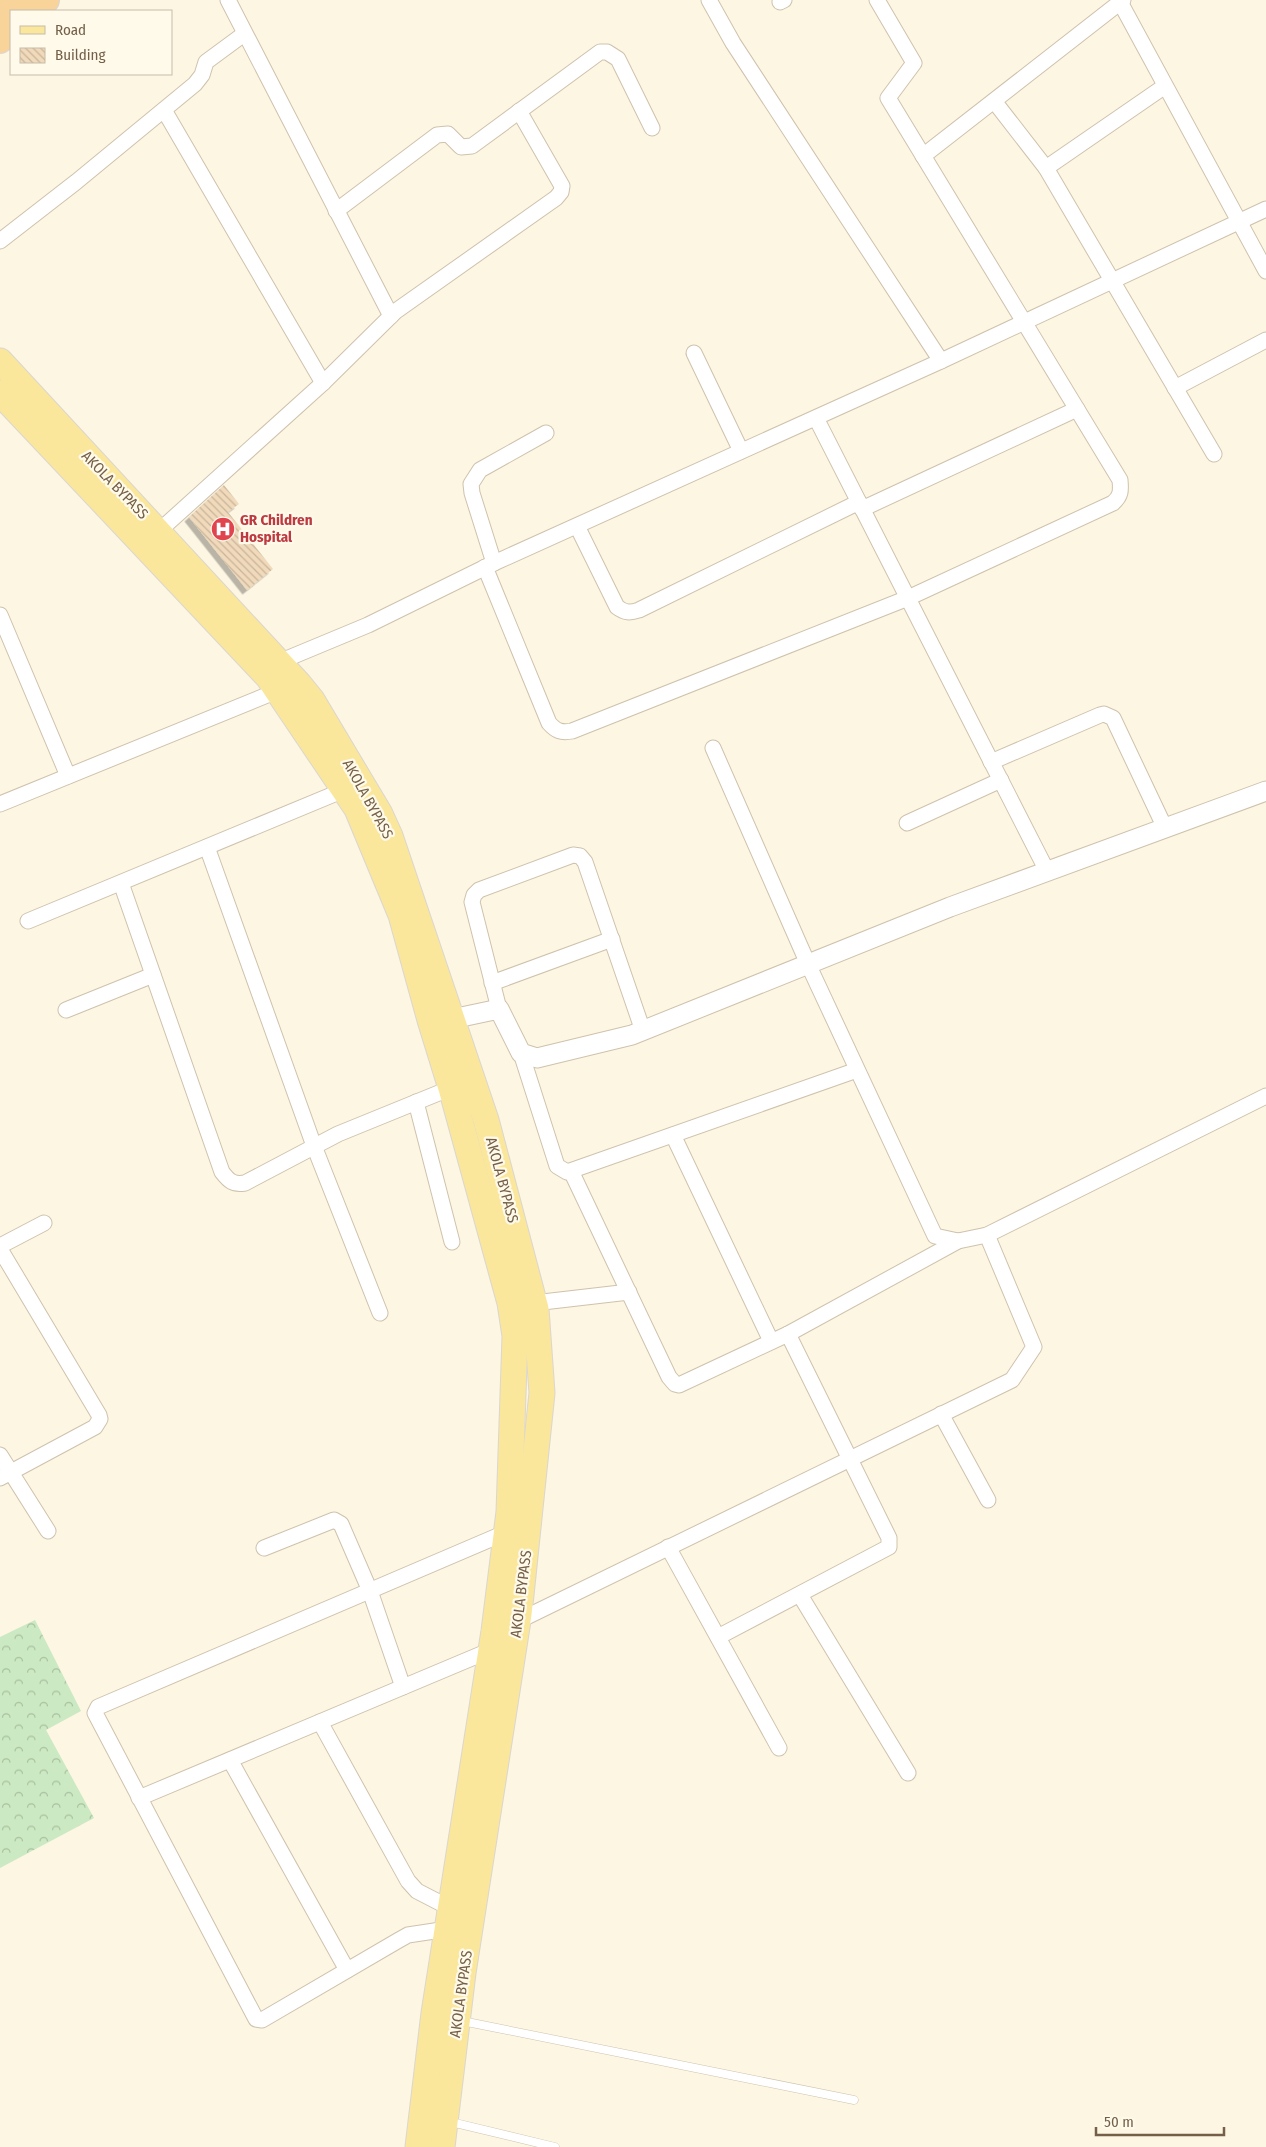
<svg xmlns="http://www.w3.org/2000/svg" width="1266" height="2147" font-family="'Fira Sans Condensed',sans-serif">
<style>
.forest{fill:url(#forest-crowns)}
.building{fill:url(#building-back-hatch);filter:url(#shadow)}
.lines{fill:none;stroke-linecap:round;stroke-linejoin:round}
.service-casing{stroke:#cfc2ad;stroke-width:9}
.minor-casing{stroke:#cfc2ad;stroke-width:17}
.tertiary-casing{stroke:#cfc2ad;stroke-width:21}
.primary-casing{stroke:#dbd6d0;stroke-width:27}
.trunk-casing{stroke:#dbd6d0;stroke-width:28}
.service{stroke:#fff;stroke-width:8}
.minor{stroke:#fff;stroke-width:15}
.tertiary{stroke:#fff;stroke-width:19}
.primary{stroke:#fae79c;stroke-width:25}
.trunk{stroke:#f8d49b;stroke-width:26}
.labels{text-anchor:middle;stroke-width:4.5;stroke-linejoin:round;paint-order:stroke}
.street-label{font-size:15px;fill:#746049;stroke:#fffae9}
.health-label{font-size:15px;font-weight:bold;fill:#be3a42;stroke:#fffae9;text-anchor:start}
</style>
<defs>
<pattern id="forest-crowns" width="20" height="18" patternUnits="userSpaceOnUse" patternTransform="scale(1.25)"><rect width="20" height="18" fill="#cbe9c2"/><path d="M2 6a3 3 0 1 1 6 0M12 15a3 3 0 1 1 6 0" fill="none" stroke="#a9c0a0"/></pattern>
<pattern id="building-back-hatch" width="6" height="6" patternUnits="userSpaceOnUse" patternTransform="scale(1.25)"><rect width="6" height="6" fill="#f1dabb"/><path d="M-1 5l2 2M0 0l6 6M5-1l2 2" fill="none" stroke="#c8b49a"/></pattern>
<filter id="shadow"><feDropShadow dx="-4.5" dy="4.5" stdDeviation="0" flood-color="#0004"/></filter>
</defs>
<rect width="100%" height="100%" fill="#fcf6e3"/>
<polygon class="forest" points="35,1620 81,1711 46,1730 94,1818 0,1868 0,1637"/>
<polygon class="building" points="224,485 239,504 228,512 273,569 247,590 189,517"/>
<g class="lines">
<g class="service-casing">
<g id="service">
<polyline points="462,2021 854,2100"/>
<polyline points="447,2121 555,2147"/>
</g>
</g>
<g class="minor-casing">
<g id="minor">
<polyline points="228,0 391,316"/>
<polyline points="709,0 733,43 941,361"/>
<polyline points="780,2 784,0"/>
<polyline points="1120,2 1266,271"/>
<polyline points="994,101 1046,168 1214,454"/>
<polyline points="164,110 323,383"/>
<polyline points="923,156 1123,0"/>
<polyline points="1046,168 1165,86"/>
<polyline points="336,211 437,135 448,134 461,147 472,146 600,52 607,52 618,59 652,128"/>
<polyline points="0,241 76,182 195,84 202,75 206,62 244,34"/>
<polyline points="694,353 741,451"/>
<polyline points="1175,388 1266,340"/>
<polyline points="816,418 1047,871"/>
<polyline points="862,509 1077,409"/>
<path d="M577,526L617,607C625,613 630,613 639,610L859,502"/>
<polyline points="159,531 323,383 396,311 556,198 561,192 562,186 519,111"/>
<polyline points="494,563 472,493 471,484 480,470 546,433"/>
<path d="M485,567L549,723C556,731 561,733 572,731L908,598L1113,503C1121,496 1121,491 1120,480L888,98L914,63L877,0"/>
<polyline points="0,615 68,776"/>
<polyline points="279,662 368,625 494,563 941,361 1266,209"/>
<polyline points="713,748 808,964 935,1236 958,1241 987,1235 1266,1096"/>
<polyline points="991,762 1100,715 1104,714 1113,718 1165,828"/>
<polyline points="0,804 277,691"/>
<polyline points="907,823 1001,780"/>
<polyline points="207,847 314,1146 380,1313"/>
<path d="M121,883L222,1172C229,1181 233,1185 245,1183L338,1134L451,1088"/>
<polyline points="28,921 344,790"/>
<polyline points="492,983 612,939"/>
<polyline points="499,1009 472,902 474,895 479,890 573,855 580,856 585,862 643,1031"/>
<polyline points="66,1010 153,975"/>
<polyline points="521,1053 557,1166 567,1172 857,1070"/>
<polyline points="416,1102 452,1242"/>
<polyline points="673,1135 771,1341"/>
<polyline points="571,1171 669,1377 675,1384 679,1385 788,1334 958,1241"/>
<polyline points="0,1246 44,1223"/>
<polyline points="0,1249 99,1415 100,1419 95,1427 0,1478"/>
<polyline points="534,1303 629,1292"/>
<polyline points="941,1414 988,1500"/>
<polyline points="0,1455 48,1531"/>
<polyline points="668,1547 779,1748"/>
<polyline points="264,1548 334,1520 341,1524 370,1591 403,1687"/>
<polyline points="800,1595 908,1773"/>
<polyline points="518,1621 1012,1380 1034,1347 987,1235"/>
<polyline points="718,1637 889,1547 889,1538 788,1334"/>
<polyline points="320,1722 408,1881 417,1891 450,1908"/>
<polyline points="230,1760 347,1970"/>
<polyline points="139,1798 491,1650"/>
<polyline points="454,1928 408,1935 399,1940 262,2020 256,2019 95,1713 98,1707 507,1532"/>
</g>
</g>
<g class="tertiary-casing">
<polyline id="tertiary" points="452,1019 499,1009 521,1053 537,1058 632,1035 950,907 1266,791"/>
</g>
<g class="primary-casing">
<g id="primary">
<polyline points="0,361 299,684 312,700 380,814 390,836 486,1120 536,1309 542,1393 519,1614 463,1973 442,2147"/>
<polyline points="0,393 268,677 357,809 401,915 430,1020 451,1088 510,1303 515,1336 509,1512 494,1631 434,2013 418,2147"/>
</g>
</g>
<g class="trunk-casing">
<g id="trunk">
<polyline points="33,11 46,0"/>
<polyline points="0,15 17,0"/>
<polyline points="0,40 11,30"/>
</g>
</g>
<use href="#service" class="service"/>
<use href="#minor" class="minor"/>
<use href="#tertiary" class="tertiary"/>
<use href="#primary" class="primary"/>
<use href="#trunk" class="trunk"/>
</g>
<defs>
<g id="hospital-disc" transform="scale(1.25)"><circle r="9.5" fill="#e0444e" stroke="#fffae9"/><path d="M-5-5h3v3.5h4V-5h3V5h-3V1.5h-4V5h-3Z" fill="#fff"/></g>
</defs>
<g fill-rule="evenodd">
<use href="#hospital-disc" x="223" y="529"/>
</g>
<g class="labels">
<g class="street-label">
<text transform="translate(115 485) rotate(46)" y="5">AKOLA BYPASS</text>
<text transform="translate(368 799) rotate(61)" y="5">AKOLA BYPASS</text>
<text transform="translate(502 1180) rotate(75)" y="5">AKOLA BYPASS</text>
<text transform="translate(521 1594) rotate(-83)" y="5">AKOLA BYPASS</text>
<text transform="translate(461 1994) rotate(-82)" y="5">AKOLA BYPASS</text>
</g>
<g class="health-label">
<text x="240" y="525">GR Children<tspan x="240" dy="17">Hospital</tspan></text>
</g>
</g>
<rect x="10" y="10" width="162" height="65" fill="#fffae9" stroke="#c7bca9"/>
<rect x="20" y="26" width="25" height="8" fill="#fae79c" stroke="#c7bca9"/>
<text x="55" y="35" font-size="15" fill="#746049">Road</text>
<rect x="20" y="48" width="25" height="15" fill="url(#building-back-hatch)" stroke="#c7bca9"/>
<text x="55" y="60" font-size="15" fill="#746049">Building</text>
<path d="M1096 2127v8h128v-8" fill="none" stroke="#746049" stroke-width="2.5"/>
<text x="1104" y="2127" font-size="15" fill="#746049" stroke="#fffae9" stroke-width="4" paint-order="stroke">50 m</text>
</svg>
